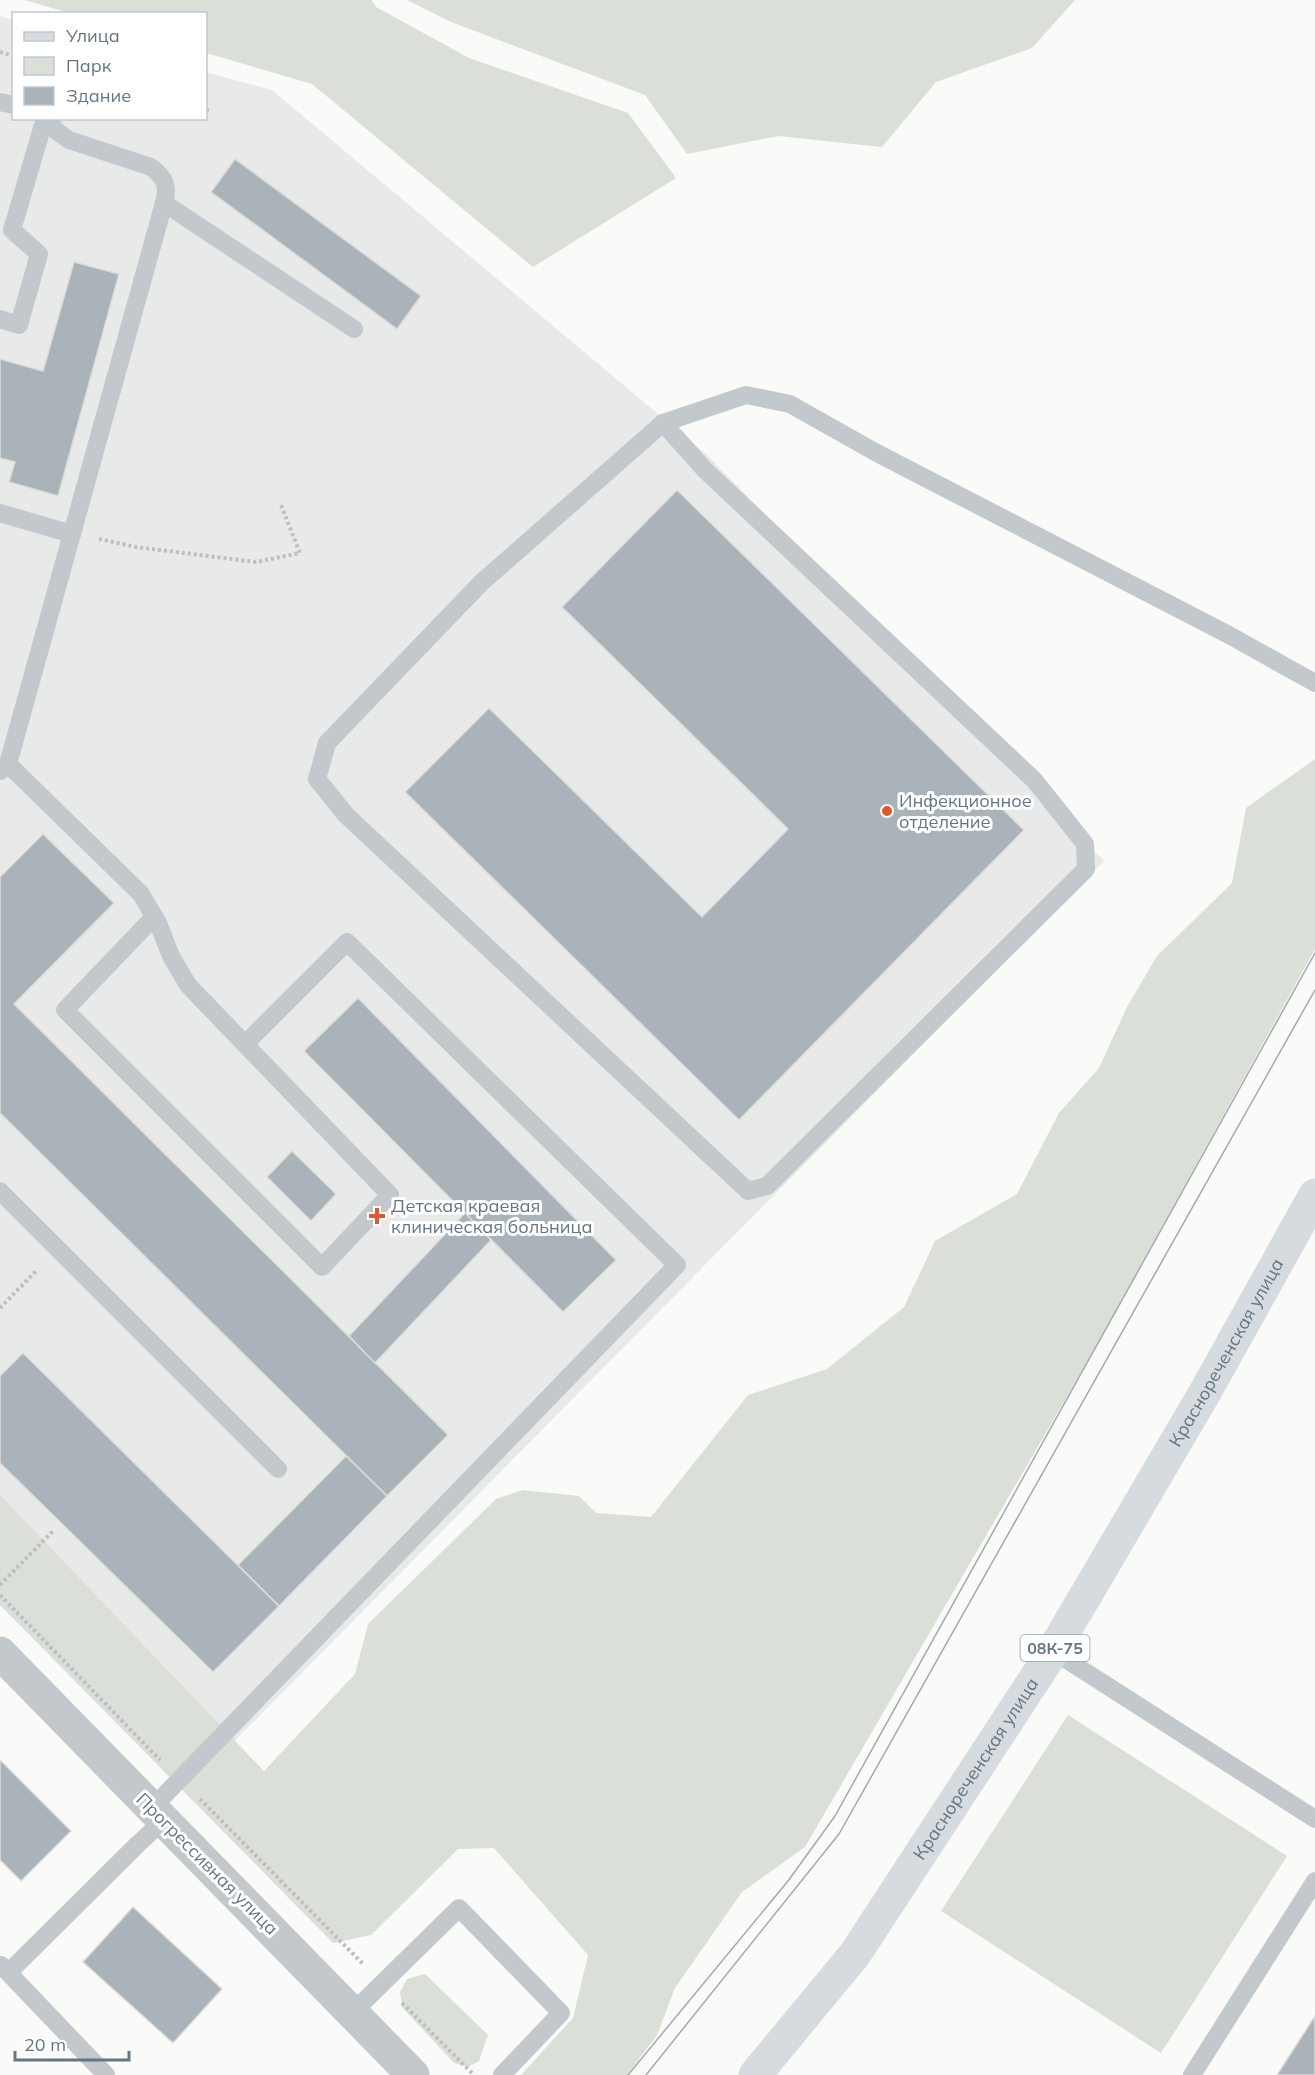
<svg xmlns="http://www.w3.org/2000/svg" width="1315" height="2075" font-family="Mulish,sans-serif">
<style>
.built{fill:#e8e9e9}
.green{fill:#dadfd7}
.building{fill:#aab3b9;stroke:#dcdcda;stroke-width:1.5}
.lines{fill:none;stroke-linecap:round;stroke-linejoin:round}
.path{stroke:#bbbfc2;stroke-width:4;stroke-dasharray:3 3;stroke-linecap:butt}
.service{stroke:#c3c8cc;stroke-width:18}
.tertiary{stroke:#c3c8cc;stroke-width:33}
.primary{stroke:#d6dbdf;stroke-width:33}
.tram{stroke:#a2aab0;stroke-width:1.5}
.poi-dot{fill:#e4572e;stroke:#fff;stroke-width:2}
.labels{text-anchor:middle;stroke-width:6;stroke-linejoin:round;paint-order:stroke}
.shield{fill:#fff;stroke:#939fa8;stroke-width:1.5}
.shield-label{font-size:16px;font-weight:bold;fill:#657683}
.poi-label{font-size:18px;fill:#657683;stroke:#fff;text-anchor:start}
.street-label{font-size:18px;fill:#657683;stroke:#fff}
</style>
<rect width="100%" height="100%" fill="#fafaf8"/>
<polygon class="built" points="0,16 13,20 14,118 206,118 206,72 272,90 708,456 1104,861 202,1774 0,1570"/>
<g class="green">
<polygon points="24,0 372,0 376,7 469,58 628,113 676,178 533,267 312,84 206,53 206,14 70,13"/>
<polygon points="407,0 1075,0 1032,48 936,82 882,147 778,136 687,154 645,95 451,22"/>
<polygon points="1315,759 1315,949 1090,1357 805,1847 742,1892 675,1988 657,2035 627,2075 521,2075 573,2018 588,1955 494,1848 458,1849 371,1935 333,1943 0,1605 0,1495 264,1771 355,1674 368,1624 496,1499 523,1490 579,1496 596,1513 651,1517 748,1395 827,1369 904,1307 935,1241 1017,1194 1059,1113 1099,1068 1127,1007 1157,956 1232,883 1246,808"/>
<polygon points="1068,1715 1287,1856 1161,2053 941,1911"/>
<polygon points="425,1974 488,2035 479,2061 468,2067 454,2063 402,2007 400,1992 407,1979"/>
</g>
<g class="building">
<polygon points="235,159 421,296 397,329 211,192"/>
<polygon points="74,262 119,274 58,496 9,482 15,462 0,458 0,359 43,371"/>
<polygon points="677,490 1024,830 739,1120 405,792 489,708 702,917 788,829 562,607"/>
<polygon points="43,834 114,903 14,1004 448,1435 387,1496 0,1113 0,877"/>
<polygon points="358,998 616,1260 563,1312 304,1051"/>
<polygon points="292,1151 336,1194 311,1221 267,1177"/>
<polygon points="465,1213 491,1240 375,1363 349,1336"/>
<polygon points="23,1353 279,1606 213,1672 0,1463 0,1376"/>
<polygon points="346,1456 387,1496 279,1606 238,1565"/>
<polygon points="0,1760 71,1831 21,1881 0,1860"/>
<polygon points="133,1907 222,1989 173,2043 83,1962"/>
<polygon points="1315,2016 1315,2075 1277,2075"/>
</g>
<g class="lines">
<g class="path">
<polyline points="0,52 14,56"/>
<polyline points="206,110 209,111"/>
<polyline points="99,539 136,547 256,562 300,553 281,505"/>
<polyline points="0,1308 37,1270"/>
<polyline points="0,1585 54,1530"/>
<polyline points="0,1595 160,1760"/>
<polyline points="200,1799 363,1964"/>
<polyline points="402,2003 473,2074"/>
</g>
<g class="service">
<polyline points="0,102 14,105"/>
<path d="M48,118L55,130L69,140L151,167C165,177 169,187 164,203L354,329"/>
<polyline points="0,319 19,325 39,254 12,230 45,118"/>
<polygon points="663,423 705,470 1035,781 1085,844 1086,869 767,1186 748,1191 346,815 317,779 327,743 482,582"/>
<polyline points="663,423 746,395 790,404 875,452 1229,635 1315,683"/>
<polyline points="0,513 72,534"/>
<polyline points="8,764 141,894 158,923 171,956 188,985 390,1195 322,1267 65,1010 154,917"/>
<polyline points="1,771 8,764 164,203"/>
<polyline points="0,1191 278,1469"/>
<polyline points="1053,1651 1315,1819"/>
<polyline points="152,1808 677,1265 347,942 245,1044"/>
<polyline points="1,1965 106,2075"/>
<polyline points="9,1972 138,1844 164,1820"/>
<polyline points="353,2012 459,1908 561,2013 502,2075"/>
<polyline points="1192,2075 1315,1881"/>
</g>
<polyline class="tertiary" points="0,1653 413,2075"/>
<path class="primary" id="s1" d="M755,2075L855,1954L1053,1651L1204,1394L1315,1195"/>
<g class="tram">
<polyline points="628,2075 788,1881 835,1816 1315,953"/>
<polyline points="646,2075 839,1834 1315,990"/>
</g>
</g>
<g class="poi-dot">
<circle cx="887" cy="811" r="6"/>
<path d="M374 1207h6v6h6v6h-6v6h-6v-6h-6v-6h6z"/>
</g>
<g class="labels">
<rect class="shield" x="1020.5" y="1635" width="69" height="26" rx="4.5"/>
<g class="shield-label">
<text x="1055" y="1654">08К-75</text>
</g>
<g class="poi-label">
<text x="899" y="807">Инфекционное<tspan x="899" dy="21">отделение</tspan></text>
<text x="391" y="1212">Детская краевая<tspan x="391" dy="21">клиническая больница</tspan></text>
</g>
<g class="street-label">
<text dy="6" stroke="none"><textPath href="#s1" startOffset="864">Краснореченская улица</textPath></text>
<text dy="6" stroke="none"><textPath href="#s1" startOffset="378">Краснореченская улица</textPath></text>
<text transform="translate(207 1864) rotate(45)" y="6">Прогрессивная улица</text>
</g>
</g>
<rect x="12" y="12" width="195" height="108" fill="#ffffff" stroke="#c1c8cd" stroke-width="1.5"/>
<rect x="24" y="32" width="30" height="9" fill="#d6dbdf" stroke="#c1c8cd" stroke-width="1.5"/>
<text x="66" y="42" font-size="18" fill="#657683">Улица</text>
<rect x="24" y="57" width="30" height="18" fill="#dadfd7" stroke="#c1c8cd" stroke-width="1.5"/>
<text x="66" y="72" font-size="18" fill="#657683">Парк</text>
<rect x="24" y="87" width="30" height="18" fill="#aab3b9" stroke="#c1c8cd" stroke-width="1.5"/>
<text x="66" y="102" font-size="18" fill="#657683">Здание</text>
<path d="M15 2051v9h114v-9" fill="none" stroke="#657683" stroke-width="3"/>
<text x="24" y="2051" font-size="18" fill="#657683" stroke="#ffffff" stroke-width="4.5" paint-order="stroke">20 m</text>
</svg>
